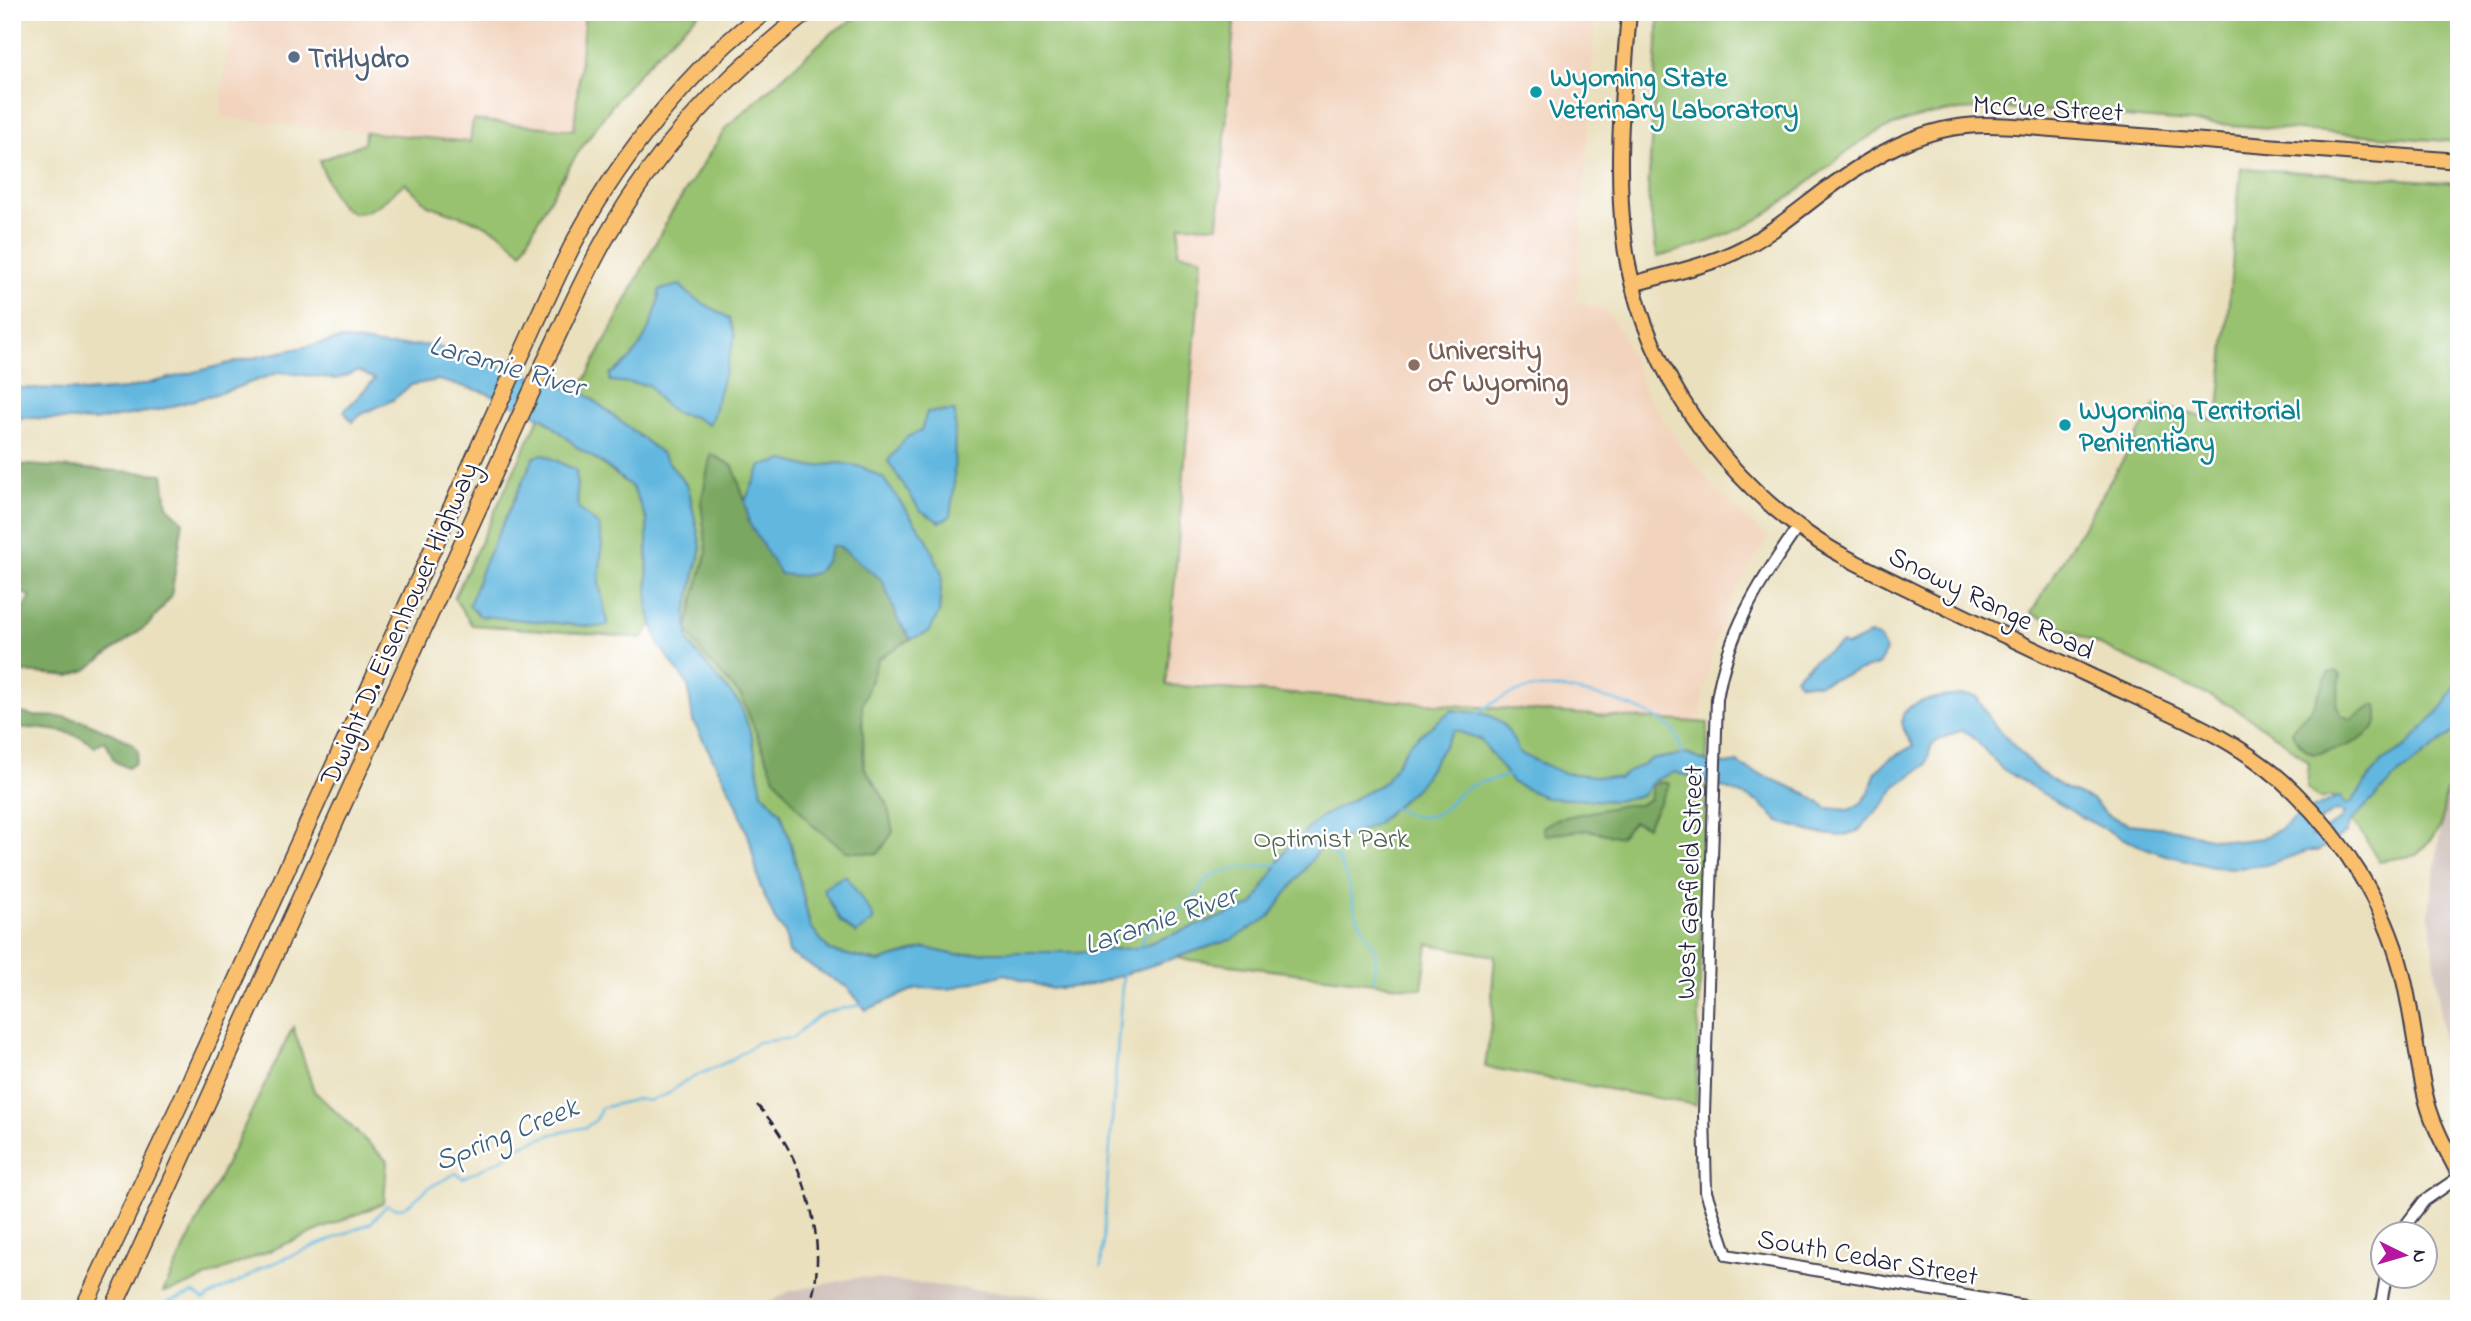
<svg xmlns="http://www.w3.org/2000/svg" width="2471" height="1321" font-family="'Indie Flower',sans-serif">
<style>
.built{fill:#f2d4be}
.industrial{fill:#cfc0ba}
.green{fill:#98c26f;stroke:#5d7255;stroke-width:2}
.forest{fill:#7aa862;stroke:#4e654e;stroke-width:2}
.water{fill:#62b7df;stroke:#426c8d;stroke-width:2;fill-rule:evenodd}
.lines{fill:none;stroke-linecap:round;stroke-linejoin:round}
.stream{stroke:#62b7df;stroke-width:2.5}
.minor-casing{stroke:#403e4f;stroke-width:14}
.major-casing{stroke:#403e4f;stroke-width:18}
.highway-casing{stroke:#403e4f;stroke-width:19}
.minor{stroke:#fff;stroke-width:10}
.major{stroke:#f9bf6d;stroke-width:14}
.highway{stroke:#f9bf6d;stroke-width:16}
.rail{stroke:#22223b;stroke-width:2.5;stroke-dasharray:10 5;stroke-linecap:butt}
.service-dot{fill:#5c6f8a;stroke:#fff;stroke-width:2.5}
.culture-dot{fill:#0f9aa8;stroke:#fff;stroke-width:2.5}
.education-dot{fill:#8d6e63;stroke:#fff;stroke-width:2.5}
.labels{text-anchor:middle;stroke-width:5;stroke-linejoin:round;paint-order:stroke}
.service-label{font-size:28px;font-weight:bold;fill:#4e5e75;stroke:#fff;text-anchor:start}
.culture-label{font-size:28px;font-weight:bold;fill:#0d838f;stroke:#fff;text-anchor:start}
.street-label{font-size:28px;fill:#22223b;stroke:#fff}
.education-label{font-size:28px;font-weight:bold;fill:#785e54;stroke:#fff;text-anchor:start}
.park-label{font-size:28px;fill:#516250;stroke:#fff}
.water-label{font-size:30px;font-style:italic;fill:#3c5e7d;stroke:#fff}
</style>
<rect width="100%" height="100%" fill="#fff"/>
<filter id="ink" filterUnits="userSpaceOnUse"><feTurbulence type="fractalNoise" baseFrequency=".0143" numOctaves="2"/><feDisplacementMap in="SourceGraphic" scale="14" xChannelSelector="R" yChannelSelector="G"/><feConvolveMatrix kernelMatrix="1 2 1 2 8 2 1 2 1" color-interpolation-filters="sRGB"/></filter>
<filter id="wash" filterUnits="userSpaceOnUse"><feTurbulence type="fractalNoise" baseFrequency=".00686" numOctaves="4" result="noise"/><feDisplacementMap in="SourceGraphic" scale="28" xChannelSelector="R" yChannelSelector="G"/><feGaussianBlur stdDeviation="1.57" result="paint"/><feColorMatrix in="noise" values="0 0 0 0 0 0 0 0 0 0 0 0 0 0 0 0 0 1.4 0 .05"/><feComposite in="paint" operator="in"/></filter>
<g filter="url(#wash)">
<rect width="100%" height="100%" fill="#eae0be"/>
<g class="built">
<polygon points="230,12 585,12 574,130 474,120 471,142 220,118"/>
<polygon points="1235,12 1596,12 1576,303 1604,309 1622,333 1648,397 1683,449 1717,491 1769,539 1754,559 1731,600 1713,648 1703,698 1701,723 1166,685 1202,257 1178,253 1180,225 1218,225"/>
</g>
<g class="industrial">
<polygon points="2446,791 2459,792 2459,1133 2446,1070 2429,910"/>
<polygon points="859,1277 1038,1296 1104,1299 1162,1309 757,1309 790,1291"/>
</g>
<g class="green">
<path d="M585,12H701C625,77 565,162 522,252L499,232L478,222L428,205L405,183C398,188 392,195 384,201C342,233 333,194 319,161L364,143L365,132L470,142L473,120L574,130Z"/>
<polygon points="864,12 1235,12 1218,226 1180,225 1178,253 1202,257 1166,685 1708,723 1696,1105 1485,1067 1493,1012 1492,991 1495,956 1428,944 1422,989 1182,959 1145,950 1145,945 1136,948 1077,952 986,952 956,955 925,948 879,962 830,951 810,926 792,848 781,813 762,792 756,769 712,671 697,654 688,640 686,614 701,547 688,487 661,453 583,392 584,382 670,215 726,128 830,34"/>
<path d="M1659,12H2459V142L2004,108C1957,108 1905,114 1864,140C1827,164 1795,197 1757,220C1725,238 1692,248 1657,257L1648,193Z"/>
<polygon points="2241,168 2459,183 2459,792 2446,791 2441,827 2417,855 2379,861 2363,835 2332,796 2319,799 2307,788 2309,763 2279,738 2233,707 2031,613 2156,405 2218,421"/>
<polygon points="540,416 633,488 647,520 648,607 652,624 642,638 472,625 454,598"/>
<polygon points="293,1027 314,1091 387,1161 384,1203 178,1289 163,1292"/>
</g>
<g class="forest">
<polygon points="711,454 733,466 745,501 749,523 827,560 831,546 839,546 883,581 898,620 911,639 878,659 862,706 864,767 887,803 893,832 878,854 846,851 811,824 775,778 741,696 703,655 687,629 695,594 707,552 701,503"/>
<polygon points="12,464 163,474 167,506 183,521 171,597 149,624 86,670 70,676 12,671 12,630 31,596 12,590"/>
<path d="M2336,671L2341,675L2336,704L2342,716L2351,719L2376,704C2387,731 2353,745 2333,750C2326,752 2318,755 2311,753C2302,749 2298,740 2292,733L2293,728L2314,705L2328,673Z"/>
<path d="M12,711L35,716L65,717L86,722L120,737L134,745L138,752L135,763L128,768L114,761L106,742H102L95,747C75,728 39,729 12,727Z"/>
<polygon points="1661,782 1669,784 1647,826 1633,822 1620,837 1587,830 1545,835 1543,827 1556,819 1624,805 1639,805 1650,799 1652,785"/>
</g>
<g class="water">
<path d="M680,285C693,301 713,307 730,319L735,336L712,418L708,425L694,417L675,413L660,401L649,385L610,381V374C616,370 623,366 628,361C643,346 660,310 659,290Z"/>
<path d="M342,339L386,346L432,345L583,392L661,453L688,487L701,547L686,614L688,640L697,654L740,704L752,737L762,792L781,813L792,848L810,926L830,951L879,962L925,948L956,955L989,952H1077L1136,948L1253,905L1287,848L1321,817L1385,782L1410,743L1452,710C1492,715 1503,712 1519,753L1563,773L1618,778L1652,759L1687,754L1707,762L1727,764L1738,762L1741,766L1805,793L1828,808L1849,810L1861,803L1869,793L1876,771L1891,758L1913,746C1908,737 1899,725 1903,715C1910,697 1960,694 1976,696L1994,725L2038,771L2065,788L2092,800L2107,815L2129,824L2176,829L2209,838L2237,841L2262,838L2281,829L2297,816L2337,797H2340L2345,804L2351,803L2381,762L2406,747L2445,704L2459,679V728L2392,780L2350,822L2346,833L2318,851H2307L2266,865L2239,868L2212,867L2159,853L2128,841L2081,817L2001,768L1970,734L1962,730L1940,739L1931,746L1926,765L1896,786L1888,799L1858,831L1841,836L1816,833L1779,822L1760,803L1747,797L1707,781L1674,772L1653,781L1643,795L1616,801L1546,798L1513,783L1480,739L1454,730L1420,784L1376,824L1319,850L1269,917L1233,939L1091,985L1051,989L1005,974L949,989L917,988L866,1010L848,988L789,953L785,933L776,922L760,886L750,841L736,802L693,721L688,685L659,645L648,609L647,520L633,488L604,464L578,448L545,419L484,392L438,380L411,385L393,400L362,414L352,422L344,411L375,379L358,371L337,379L280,372L230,390L159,410L94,421L12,417V388L69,389L84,392L126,389L234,362ZM2337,811L2344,812L2341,820L2311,837L2310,831C2318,822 2325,815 2337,811Z"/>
<polygon points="955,411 954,489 950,516 940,522 920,510 888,461 907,437 921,431 927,412"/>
<polygon points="542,454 576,470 578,508 599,526 602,545 599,583 608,625 597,627 480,616 469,606 483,566 534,457"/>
<polygon points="785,460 810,467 840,463 862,467 883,478 927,539 942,574 939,613 929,632 911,639 898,620 883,581 839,546 831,546 827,560 816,573 801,576 780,574 749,523 745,501 761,466"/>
<polygon points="1871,634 1880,639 1886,651 1878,665 1817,684 1799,683 1795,677 1814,660 1842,643 1847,646"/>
<polygon points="845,875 873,916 873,921 856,934 840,921 823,889"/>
</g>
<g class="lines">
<g class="stream">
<path d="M1477,714C1494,701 1517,688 1540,688C1573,686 1654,707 1675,733C1680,740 1681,750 1682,759"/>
<path d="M1393,807C1412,818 1430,823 1448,805C1454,798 1459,792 1468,787C1481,781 1497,779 1511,775"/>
<polyline points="1323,845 1339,860 1347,879 1356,914 1376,953 1374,981"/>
<path d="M1138,949C1147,923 1171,919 1190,903C1200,894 1200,881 1214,875C1233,866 1257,867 1279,864"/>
<polyline points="1101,1267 1123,973"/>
<path d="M161,1309L168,1302L194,1293L204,1300C222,1286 243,1284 259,1269L371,1223L387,1205C406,1216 416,1196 430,1187C439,1182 448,1178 456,1173L463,1178L504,1158L517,1147L553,1134L586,1127L596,1120L601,1108L637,1099L648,1101L668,1094L685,1081L731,1060L758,1042L793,1038C819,1011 826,1011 862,1005"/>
</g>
</g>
</g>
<g filter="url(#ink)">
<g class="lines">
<g class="minor-casing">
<g id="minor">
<path d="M1798,527C1759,583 1728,631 1717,699L1704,1114L1706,1192L1727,1255L2043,1309"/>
<polyline points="2399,1234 2424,1201 2459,1177"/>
<polyline points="2380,1309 2386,1276"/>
</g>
</g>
<g class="major-casing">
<g id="major">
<path d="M1629,12C1623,88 1615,164 1624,239C1638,353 1707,459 1798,527C1831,552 1870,570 1907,588C1966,618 2025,645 2084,673C2157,708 2236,734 2294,792C2344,841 2384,903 2402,972C2413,1015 2416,1059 2427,1102C2434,1128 2447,1151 2459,1174"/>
<path d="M1633,284C1667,274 1703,267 1735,252C1767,237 1795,213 1823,192C1873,155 1924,124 1988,125C2009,125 2031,127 2052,129L2459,161"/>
</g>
</g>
<g class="highway-casing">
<g id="highway">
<path d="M83,1309L182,1099L522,353C540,314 557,274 577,237C620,158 692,65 765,12"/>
<path d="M113,1309L544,364C565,321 584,275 608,234C660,144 725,76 807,12"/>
</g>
</g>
<use href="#minor" class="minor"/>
<use href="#major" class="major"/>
<use href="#highway" class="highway"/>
<path class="rail" d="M757,1105C803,1152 833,1247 808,1309"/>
</g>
</g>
<circle class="service-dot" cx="294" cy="57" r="7"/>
<g class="culture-dot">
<circle cx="1536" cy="92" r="7"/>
<circle cx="2065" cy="425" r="7"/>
</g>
<circle class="education-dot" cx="1414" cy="365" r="7"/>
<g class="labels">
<g class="service-label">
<text x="308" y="67">TriHydro</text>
</g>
<g class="culture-label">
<text x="1550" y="86">Wyoming State<tspan x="1550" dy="32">Veterinary Laboratory</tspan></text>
<text x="2079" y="419">Wyoming Territorial<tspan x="2079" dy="32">Penitentiary</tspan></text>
</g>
<g class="street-label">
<text transform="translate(2048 107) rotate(3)" y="10">McCue Street</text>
<text transform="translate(1992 602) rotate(26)" y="10">Snowy Range Road</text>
<text transform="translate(398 623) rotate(-66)" y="10">Dwight D. Eisenhower Highway</text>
<text transform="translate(1688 882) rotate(-88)" y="10">West Garfield Street</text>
<text transform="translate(1868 1256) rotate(10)" y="10">South Cedar Street</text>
</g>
<g class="education-label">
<text x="1428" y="359">University<tspan x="1428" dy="32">of Wyoming</tspan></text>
</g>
<g class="park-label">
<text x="1331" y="847">Optimist Park</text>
</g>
<g class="water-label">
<text transform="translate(507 365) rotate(16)" y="10">Laramie River</text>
<text transform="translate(1160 919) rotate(-19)" y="10">Laramie River</text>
<text transform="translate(506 1133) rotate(-22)" y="10">Spring Creek</text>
</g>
</g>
<rect width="2471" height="1321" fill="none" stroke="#fff" stroke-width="42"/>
<g transform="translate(2404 1255) rotate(95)"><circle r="33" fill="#ffffff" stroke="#a7a7b1" stroke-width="2"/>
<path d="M0-5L12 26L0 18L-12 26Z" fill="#b5179e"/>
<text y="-10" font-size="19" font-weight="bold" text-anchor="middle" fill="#22223b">N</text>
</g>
</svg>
